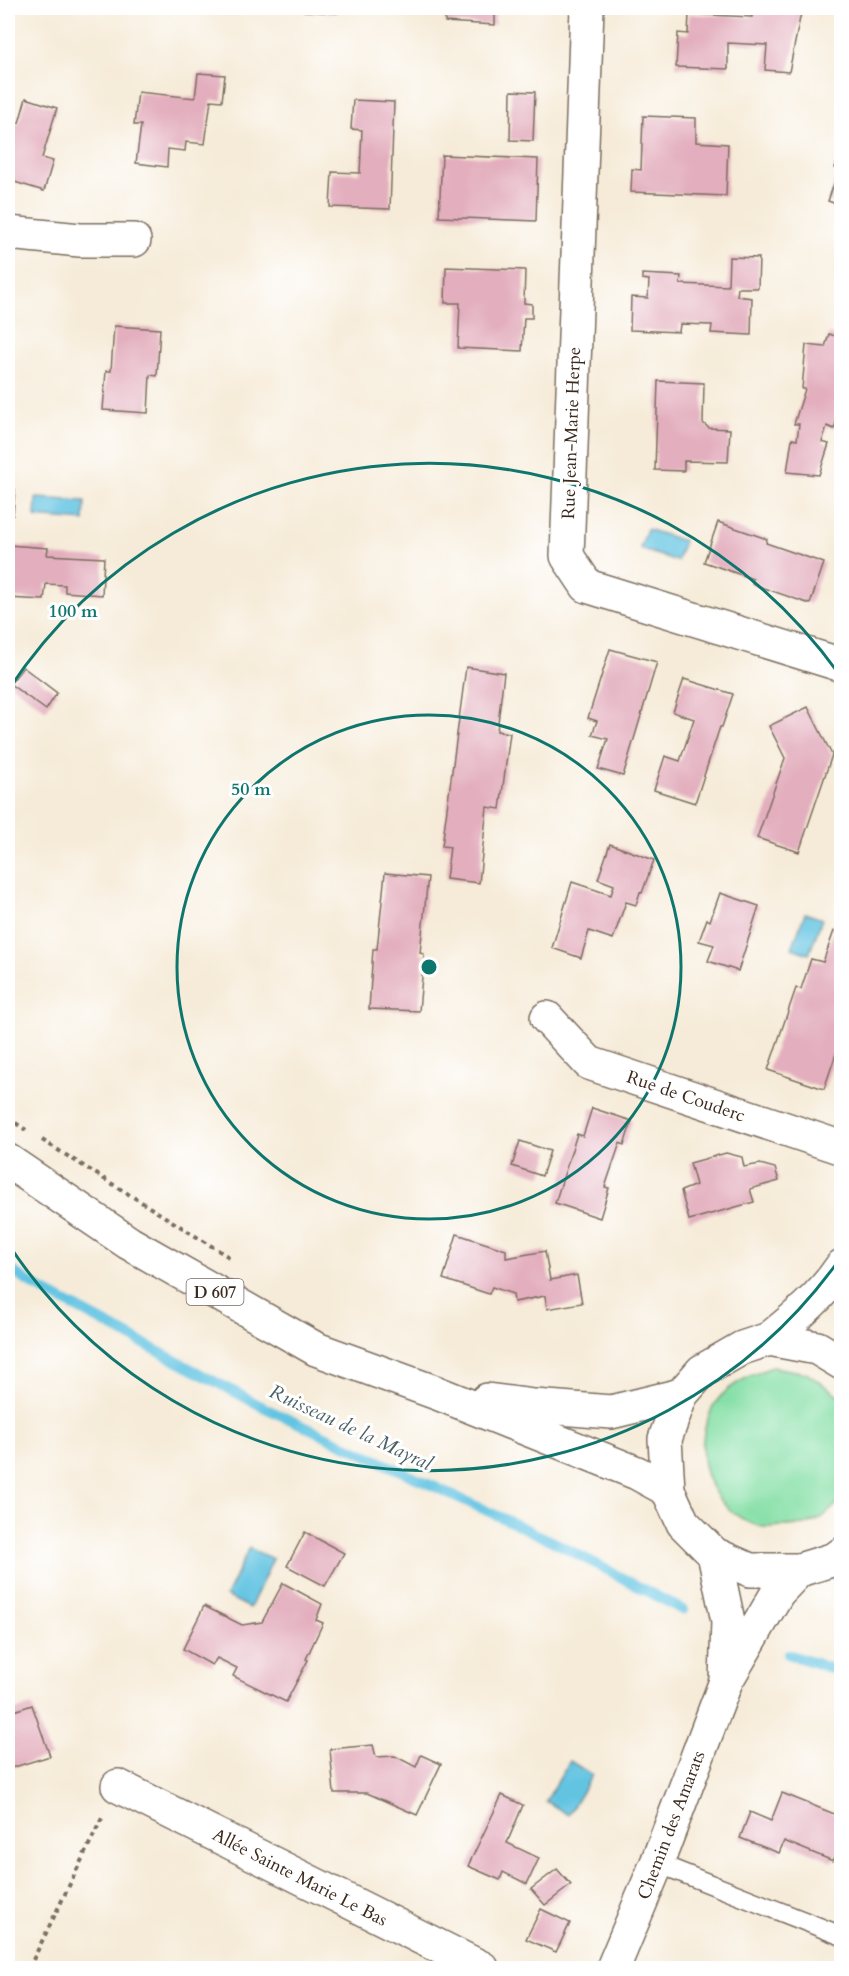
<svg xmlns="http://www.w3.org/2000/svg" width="849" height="1976" font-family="Cardo,serif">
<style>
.green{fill:#84dfa5;stroke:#608462;stroke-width:1.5}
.water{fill:#64c4e2;stroke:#507780;stroke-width:1.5}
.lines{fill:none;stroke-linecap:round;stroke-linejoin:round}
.stream{stroke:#64c4e2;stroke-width:10}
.building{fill:#e3aebe}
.lane-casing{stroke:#7c6e5f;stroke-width:21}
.street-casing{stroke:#7c6e5f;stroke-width:36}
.primary-casing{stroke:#7c6e5f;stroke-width:36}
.path{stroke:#7c6e5f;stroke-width:4;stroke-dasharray:4.5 4.5;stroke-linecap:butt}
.lane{stroke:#fff;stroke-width:18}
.street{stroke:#fff;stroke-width:33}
.primary{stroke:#fff;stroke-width:33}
.ring{fill:none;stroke:#0f766e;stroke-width:3}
.labels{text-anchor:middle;stroke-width:6;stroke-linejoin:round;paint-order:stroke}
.shield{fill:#fff;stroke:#766a62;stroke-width:1.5}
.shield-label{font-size:16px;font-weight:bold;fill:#3b2a1e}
.street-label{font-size:18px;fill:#3b2a1e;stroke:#fff}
.water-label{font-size:20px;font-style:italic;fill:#496063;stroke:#fff}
.centre{fill:#0f766e;stroke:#fff;stroke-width:3}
.ring-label{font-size:18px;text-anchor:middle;font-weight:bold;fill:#0f766e;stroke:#fff;stroke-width:6;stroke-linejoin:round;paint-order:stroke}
</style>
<rect width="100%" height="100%" fill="#fff"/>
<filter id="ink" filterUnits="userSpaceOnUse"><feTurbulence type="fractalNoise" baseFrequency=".0167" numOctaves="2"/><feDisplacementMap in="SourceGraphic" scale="12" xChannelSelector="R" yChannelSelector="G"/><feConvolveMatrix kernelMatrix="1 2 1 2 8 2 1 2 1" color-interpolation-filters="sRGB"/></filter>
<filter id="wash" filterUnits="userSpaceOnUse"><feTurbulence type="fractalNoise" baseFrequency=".008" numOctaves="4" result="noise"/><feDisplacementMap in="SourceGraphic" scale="24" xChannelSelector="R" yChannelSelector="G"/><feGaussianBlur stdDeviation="1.35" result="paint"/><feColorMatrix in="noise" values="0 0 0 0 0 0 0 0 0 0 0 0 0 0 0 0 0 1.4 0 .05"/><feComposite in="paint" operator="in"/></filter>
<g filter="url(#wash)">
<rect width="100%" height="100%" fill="#f6ebd8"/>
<path class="green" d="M773,1367L806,1373L841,1397V1500C835,1506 828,1513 821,1518C810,1525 794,1526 781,1526C774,1527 765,1528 758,1526C707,1509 689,1452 713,1407C724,1386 752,1374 773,1367Z"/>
<g class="water">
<polygon points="36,498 85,501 84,521 35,517"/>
<polygon points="647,529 684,541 677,561 640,549"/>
<polygon points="805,913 822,919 809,954 792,948"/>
<polygon points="249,1548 273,1559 250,1608 226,1596"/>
<polygon points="570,1761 592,1775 568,1815 546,1801"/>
</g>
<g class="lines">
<g class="stream">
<polyline points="8,1268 33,1285 265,1408 556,1543 683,1610"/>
<polyline points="788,1654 842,1672"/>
</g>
</g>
<g id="blocks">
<g class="building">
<polygon points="304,8 337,8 337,13 304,11"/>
<polygon points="446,8 495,8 495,25 445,22"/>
<polygon points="752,8 802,8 789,72 765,70 767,45 728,43 728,69 676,67 678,33 688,34 689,14 752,17"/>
<polygon points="198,73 225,75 222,101 211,100 205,144 186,142 185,151 168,149 167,167 136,163 141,125 134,125 138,92 195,98"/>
<polygon points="511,91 535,92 533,141 510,140"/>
<polygon points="26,98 57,108 42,158 53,161 44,191 8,180 8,119 19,123"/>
<polygon points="353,100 394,102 390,209 330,207 332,172 360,173 362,130 351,129"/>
<polygon points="643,116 696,118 696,142 728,144 726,196 631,192 632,169 641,170"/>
<polygon points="841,149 842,149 842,206 828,201 839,169 835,168"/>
<polygon points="442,155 538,159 536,221 439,217"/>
<polygon points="729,257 759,258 758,288 738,288 737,296 752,298 751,335 711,333 712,325 680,324 679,332 630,330 631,297 648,298 649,280 642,279 642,274 681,276 680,284 728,286"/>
<polygon points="446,267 525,270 524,303 532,304 532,318 524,318 522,351 458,348 460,303 445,303"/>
<polygon points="114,326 160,329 157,376 150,375 148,413 103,410 106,371 111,371"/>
<polygon points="829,334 842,338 842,405 834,429 827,426 822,442 829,444 819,475 787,472 792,439 797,440 799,424 794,424 805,389 802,389 806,345 825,347"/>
<polygon points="658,381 704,383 703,423 709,428 730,429 728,462 684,461 684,471 655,470"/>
<polygon points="8,489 15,489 13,515 8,514"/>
<polygon points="718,522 767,539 766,543 824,563 810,604 752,584 753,579 704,562"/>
<polygon points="8,545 48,548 47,555 104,558 102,595 65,592 65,585 46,584 44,600 8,598"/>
<polygon points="610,649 657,662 623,776 598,769 608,739 592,735 597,721 588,718"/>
<polygon points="23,667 57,693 46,710 10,684"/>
<polygon points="466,667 504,673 497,731 510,733 500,809 487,807 479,883 446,879 450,847 442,846"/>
<polygon points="684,679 733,694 722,727 720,727 695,803 654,790 665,756 680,761 694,719 673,712"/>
<polygon points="808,707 832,755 799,852 757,838 785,758 769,726"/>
<polygon points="610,844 654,860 642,893 640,892 636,905 626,902 613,939 589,931 581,958 552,948 572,882 611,895 614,885 598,879"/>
<polygon points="385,873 428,877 420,953 424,954 419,1011 369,1009 373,949 377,949"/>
<polygon points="720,893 759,906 738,971 708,961 714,945 699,941 707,919 710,921"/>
<polygon points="834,931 842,933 842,1036 824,1089 768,1070 796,988 801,989 811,959 823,962"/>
<polygon points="592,1108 632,1121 624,1145 620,1143 605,1187 609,1188 600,1218 555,1203 577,1134 583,1136"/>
<polygon points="520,1141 550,1151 542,1176 512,1166"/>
<polygon points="726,1153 742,1157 744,1167 760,1164 775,1168 779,1181 750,1189 754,1202 689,1220 681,1191 696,1185 690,1163"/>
<polygon points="457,1234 506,1250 506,1258 545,1251 550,1280 577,1275 582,1303 547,1309 545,1296 514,1302 513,1294 492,1287 489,1294 443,1279"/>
<polygon points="305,1532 344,1553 325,1586 287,1566"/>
<polygon points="283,1583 322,1604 316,1620 323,1623 306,1659 308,1660 286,1702 233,1676 237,1668 217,1658 212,1665 183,1649 204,1606 242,1625 262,1622"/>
<polygon points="32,1705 50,1756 8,1769 8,1713"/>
<polygon points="373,1745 376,1757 395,1756 416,1767 421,1755 441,1764 417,1815 367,1793 334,1793 330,1749"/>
<polygon points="782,1793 842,1817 842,1841 833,1861 784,1841 779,1853 740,1838 750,1812 771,1821"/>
<polygon points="502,1795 523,1805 507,1843 539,1858 527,1884 503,1872 500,1880 468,1866"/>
<polygon points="557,1869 571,1885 545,1905 531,1889"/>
<polygon points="541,1909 570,1923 556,1952 526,1939"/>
</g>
</g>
</g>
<g filter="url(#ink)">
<use href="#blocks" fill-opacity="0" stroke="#7c6e5f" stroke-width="1.5"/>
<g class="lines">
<g class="lane-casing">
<polyline id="lane" points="657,1863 842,1936"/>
</g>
<g class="street-casing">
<g id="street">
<polyline points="587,8 567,556 587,586 842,665"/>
<polyline points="8,233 80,240 134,240"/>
<polyline points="547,1018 589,1063 842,1148"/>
<path d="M769,1339C796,1317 822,1296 842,1266"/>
<polyline points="714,1554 728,1621 726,1681 778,1592 799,1570"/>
<polyline points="118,1786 482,1968"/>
<polyline points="613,1968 657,1863 726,1681"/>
</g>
</g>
<g class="primary-casing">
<g id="primary">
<polyline points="8,1161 129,1243 316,1349 437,1393 637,1473 668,1490"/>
<polyline points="842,1363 817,1348 769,1339 742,1348 702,1371 681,1395 665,1439 668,1490 683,1523 714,1554 750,1570 799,1570 835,1559 842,1554"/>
<polyline points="487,1400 534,1406 611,1412 681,1395"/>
</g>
</g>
<g class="path">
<polyline points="8,1118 26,1130"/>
<polyline points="42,1140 229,1257"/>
<polyline points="29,1968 103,1816"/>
</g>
<use href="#lane" class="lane"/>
<use href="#street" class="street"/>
<use href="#primary" class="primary"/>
</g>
</g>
<g class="ring">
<circle cx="429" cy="967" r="252"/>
<path d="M839 1260A504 504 0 0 1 9 1245M9 689A504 504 0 0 1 839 674"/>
</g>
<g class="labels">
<rect class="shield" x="186.5" y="1279" width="57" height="26" rx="4.5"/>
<g class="shield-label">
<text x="215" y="1298">D 607</text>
</g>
<g class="street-label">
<text transform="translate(571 433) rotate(-88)" y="6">Rue Jean-Marie Herpe</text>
<text transform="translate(686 1096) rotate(19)" y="6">Rue de Couderc</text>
<text transform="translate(671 1825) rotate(-69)" y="6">Chemin des Amarats</text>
<text transform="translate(300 1877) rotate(27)" y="6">Allée Sainte Marie Le Bas</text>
</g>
<g class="water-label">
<text transform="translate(351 1427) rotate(25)" y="7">Ruisseau de la Mayral</text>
</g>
</g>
<circle cx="429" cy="967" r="9" class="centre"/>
<g class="ring-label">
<text x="73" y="617">100 m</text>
<text x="251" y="795">50 m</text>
</g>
<rect width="849" height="1976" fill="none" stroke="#fff" stroke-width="30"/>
</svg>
